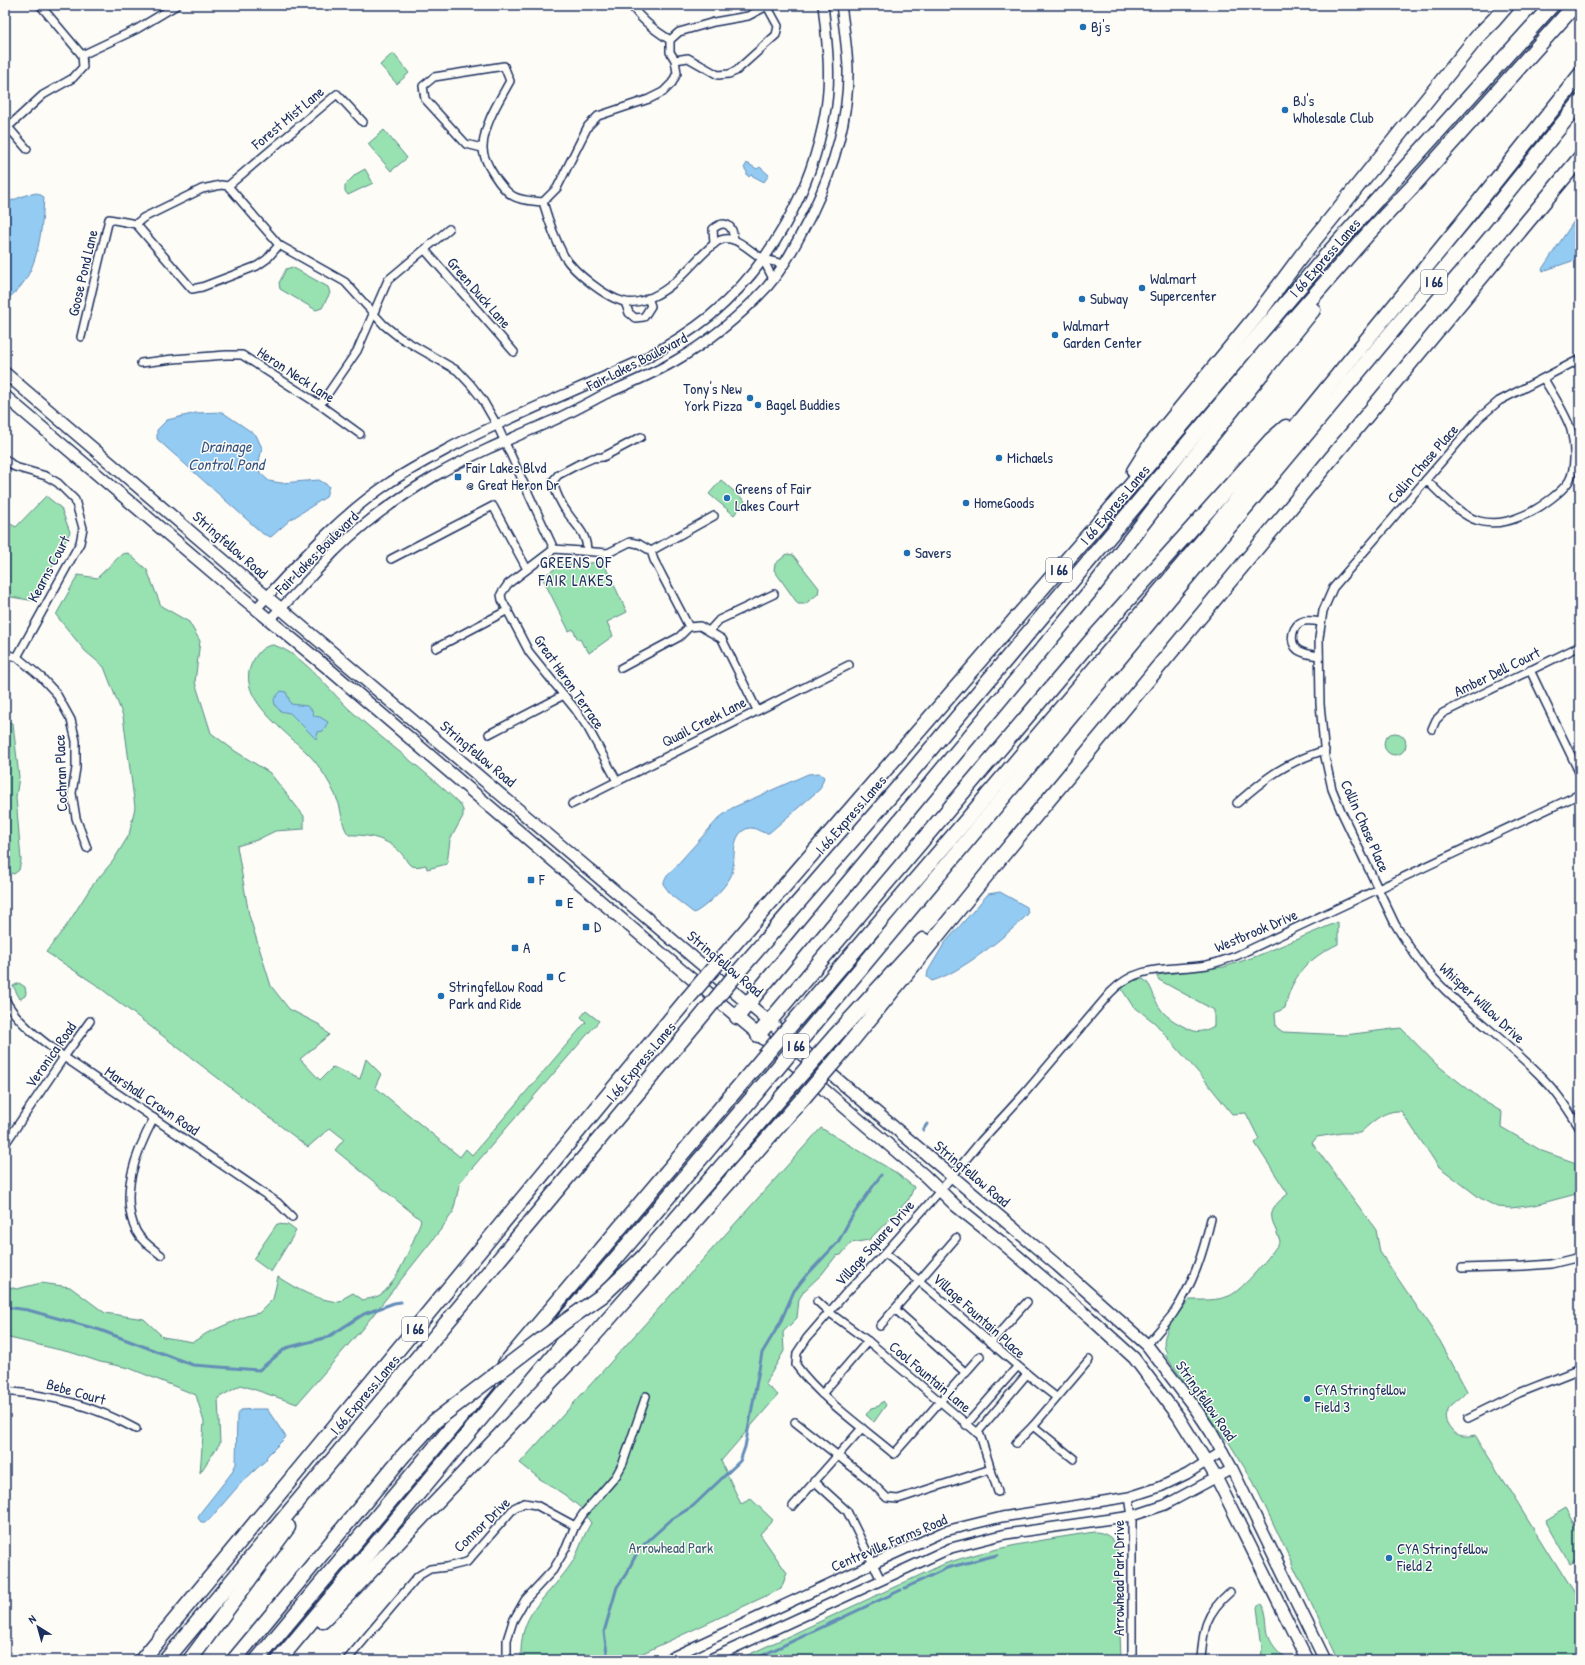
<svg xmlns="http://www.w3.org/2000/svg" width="1585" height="1665" font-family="'Patrick Hand',sans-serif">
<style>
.green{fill:#98e1b0;stroke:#5a8887}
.water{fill:#93cbf2;stroke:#638db7}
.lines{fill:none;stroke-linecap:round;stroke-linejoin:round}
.stream{stroke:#638db7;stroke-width:3}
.minor-casing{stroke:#1b2f5e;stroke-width:10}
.tertiary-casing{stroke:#1b2f5e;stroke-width:12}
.secondary-casing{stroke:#1b2f5e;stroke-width:14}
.motorway-casing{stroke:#1b2f5e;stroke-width:17}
.minor{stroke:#fdfcf7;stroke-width:7}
.tertiary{stroke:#fdfcf7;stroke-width:9}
.secondary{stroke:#fdfcf7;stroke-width:11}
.motorway{stroke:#fdfcf7;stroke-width:14}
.motorway-bridge-casing{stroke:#1b2f5e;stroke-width:17;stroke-linecap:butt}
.motorway-bridge{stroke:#fdfcf7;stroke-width:14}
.poi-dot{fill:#1f6fb2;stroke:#fdfcf7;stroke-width:1.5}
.labels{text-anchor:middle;stroke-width:3;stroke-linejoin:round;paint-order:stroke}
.shield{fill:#fdfcf7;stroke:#5f6c8c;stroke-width:1}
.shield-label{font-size:14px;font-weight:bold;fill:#1b2f5e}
.poi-label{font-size:15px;fill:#1b2f5e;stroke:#fdfcf7;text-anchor:start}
.street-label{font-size:15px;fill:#1b2f5e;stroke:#fdfcf7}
.park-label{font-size:15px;fill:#3a5c72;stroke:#fdfcf7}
.water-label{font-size:16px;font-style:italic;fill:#395683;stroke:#fdfcf7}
.neighbourhood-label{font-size:16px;letter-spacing:1px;fill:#1b2f5e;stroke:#fdfcf7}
</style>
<rect width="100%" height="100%" fill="#fdfcf7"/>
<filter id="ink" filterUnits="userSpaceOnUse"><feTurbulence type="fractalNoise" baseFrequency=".025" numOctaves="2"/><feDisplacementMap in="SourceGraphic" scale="8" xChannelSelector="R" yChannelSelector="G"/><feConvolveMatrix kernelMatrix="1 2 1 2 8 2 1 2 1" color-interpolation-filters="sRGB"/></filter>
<g filter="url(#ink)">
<g class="green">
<polygon points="393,53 409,73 397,84 380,65"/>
<polygon points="384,130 407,158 391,171 368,144"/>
<polygon points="365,169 373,183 348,195 345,191 345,185 356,174"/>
<polygon points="292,267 328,287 330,293 322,308 316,310 280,289 279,283 286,269"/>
<polygon points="721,480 745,501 734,515 709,494"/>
<polygon points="46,496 61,508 70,532 35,601 5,596 5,521 16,527"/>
<path d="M128,553L147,570L161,606L189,622L200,641L195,682L211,733L235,751L270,773L304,816V829L275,831L257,840L237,846L249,915L271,986L289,1009L320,1025L329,1035L300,1059L320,1080L333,1067L360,1079L366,1059L381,1074L375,1087L460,1157L466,1149L472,1155L586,1022L581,1017L586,1011L599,1021L460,1182L453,1212L442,1228L362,1329L297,1404L241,1385L218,1398L220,1443L200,1473L204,1422L196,1395L129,1368L100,1362L73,1353L5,1337V1286L17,1289L41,1283L70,1287L105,1313L144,1319L163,1337L193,1342L207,1333L246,1316L259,1313L273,1299L278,1277C298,1290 316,1300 340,1302L344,1298L353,1293L363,1300C367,1299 374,1298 378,1296C395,1289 415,1238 421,1220L335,1150L344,1139L330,1128L308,1147L95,984L46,952L67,925L91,887L113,861L129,835L135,807L123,716L104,667L85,651L56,615L78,575L97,578L122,554Z"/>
<polygon points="787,554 793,555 819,588 818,594 805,604 798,604 774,570 775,564"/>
<polygon points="603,562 627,612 607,622 613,636 589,653 585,646 584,647 580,639 578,640 573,629 569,631 542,577 561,565"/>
<path d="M273,645C302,653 328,689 349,709C385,742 425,770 460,804L463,810V816L450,840L447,864L427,869L426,865C421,866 415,868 410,865C407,863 405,857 401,853C389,839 367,834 349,835C342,827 342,815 339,804C334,791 327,778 319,767C301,739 230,701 253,661C258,652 263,646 273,645Z"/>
<polygon points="5,720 13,724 19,777 16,797 21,860 19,870 14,874 5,871"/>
<circle cx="1395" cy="744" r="11"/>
<path d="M1338,922V944C1309,958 1291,976 1285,1008L1275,1013L1276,1027L1283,1032L1345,1035L1401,1028L1436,1064L1482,1100L1502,1112L1501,1127L1542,1151L1576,1163L1580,1173V1193L1535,1205L1511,1208L1497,1207L1480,1198L1438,1166L1401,1111C1384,1110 1372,1122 1360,1133H1342L1317,1137L1312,1143L1376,1230L1380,1252L1440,1341L1467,1391C1457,1404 1434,1410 1452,1430C1458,1437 1466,1437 1475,1435L1580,1604V1660H1338L1254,1483L1228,1441L1224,1438L1165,1355L1167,1353C1156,1336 1179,1313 1189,1300C1202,1300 1217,1301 1229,1296C1242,1291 1273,1253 1280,1241C1271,1216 1264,1212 1288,1194L1255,1143L1259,1139L1246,1113L1232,1114L1204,1079L1155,1023L1132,1005L1121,988L1131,981L1143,979C1153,985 1153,999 1160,1008C1166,1018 1183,1027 1194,1031C1200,1033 1209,1029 1214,1026V1010L1159,980L1156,975L1224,967L1257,956Z"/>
<polygon points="19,983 25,987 26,993 25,996 20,999 13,986"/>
<path d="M821,1128L895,1172L914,1187L909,1199L869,1240L851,1243L841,1255L836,1256L822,1274L804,1291L799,1299L797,1318L783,1332L784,1351L765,1384L778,1395L721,1461L741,1504L751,1499L773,1520L760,1534L787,1573L781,1589L628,1660H521C519,1611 544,1602 569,1567C579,1554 582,1537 591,1523L581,1508L565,1495L540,1479L520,1463Z"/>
<polygon points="277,1224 288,1225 296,1231 271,1272 253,1259"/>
<polygon points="883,1401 886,1405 874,1422 866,1415 871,1408 879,1406"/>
<polygon points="1565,1508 1580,1535 1580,1558 1570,1564 1545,1520"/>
<path d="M1094,1532C1105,1532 1112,1537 1117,1546L1121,1660H737L944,1564C993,1547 1043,1540 1094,1532Z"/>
<path d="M1261,1604C1269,1615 1265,1626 1269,1637C1272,1646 1280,1653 1287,1660H1261L1262,1648L1257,1607Z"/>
</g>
<g class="water">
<polygon points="747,163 757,169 760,167 769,175 764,182 751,175 749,177 747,175 747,172 744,168"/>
<path d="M37,193L44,197C42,232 38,281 5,300V202H8L26,195Z"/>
<polygon points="1578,208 1580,211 1580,255 1575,260 1543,271 1542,269 1576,218 1576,209"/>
<polygon points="222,412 256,435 262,448 259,462 260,473 269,481 281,483 319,480 329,486 326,497 290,520 271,537 263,534 157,439 157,430 167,420 196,413"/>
<polygon points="281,691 286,692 291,704 307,706 312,710 314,716 320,717 328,722 323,731 318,732 316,739 290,713 280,711 275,705 274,699"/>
<path d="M819,773L824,777L820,789L769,833C760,834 755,825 746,829C729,837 737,862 731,876C725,888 706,907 694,913L672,896L663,884L667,876L719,818L732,808L808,774Z"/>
<path d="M1000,892L1027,907L1028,914C1008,935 960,973 932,981L927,977L928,971L944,944L988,894Z"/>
<polygon points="254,1409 267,1409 286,1437 267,1456 266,1460 241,1483 209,1520 205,1522 201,1522 198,1518 200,1513 230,1475 236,1464 237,1415 241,1410"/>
</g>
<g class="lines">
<g class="stream">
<polyline points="923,1130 927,1124"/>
<polyline points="5,1307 28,1310 100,1330 193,1365 259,1370 286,1348 328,1337 364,1314 394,1303 401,1302"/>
<polyline points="905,1588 947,1568 997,1555"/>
<polyline points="757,1658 901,1590"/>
<polyline points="608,1660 604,1632 617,1587 626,1574 639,1549 672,1519 693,1506 740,1461 745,1447 762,1353 780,1323 794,1291 805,1277 838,1242 851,1218 881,1175"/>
</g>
<g class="minor-casing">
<g id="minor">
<polyline points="670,40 679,32 714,22 748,16 769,5"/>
<polyline points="82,55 137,29 177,5"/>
<polyline points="675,60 688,58 718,75 729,74 736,71 776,35 778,26 767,6"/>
<polyline points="5,125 8,127 43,95 73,78 83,67 82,55 40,5"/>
<polyline points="8,127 27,149"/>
<path d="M482,148L466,144L425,99L423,86L434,77L504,66L510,81C499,101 484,123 483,147C482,160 501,189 513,196C521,201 534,201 543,202C548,219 556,241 564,256C574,272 606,298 625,302C633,304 647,300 654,296C678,285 694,260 714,244C732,229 747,250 762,258C768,261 777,262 783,264"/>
<polygon points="221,185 228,186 279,245 267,259 257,266 202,287 192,289 136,224 143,218 202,189"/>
<polyline points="228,186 337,94 363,122"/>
<path d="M543,202L557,188L588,126L598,116L649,99L663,92L672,83L677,73L675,60L670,52V40C654,30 641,20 631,5"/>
<path d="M714,244L713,229C725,219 733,225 734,240"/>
<polyline points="279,245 345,282 384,325 399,337 458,371 471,385 482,399 497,425 554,549"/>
<polyline points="425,250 514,352"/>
<polyline points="763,259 773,279"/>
<polyline points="625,302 629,313 635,318 644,317 651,306 648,298"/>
<polyline points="81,337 109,219 136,224"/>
<path d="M1580,359L1499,401L1479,418L1333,588L1323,611L1319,638L1320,704L1325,757L1332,789L1341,811L1395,924C1404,939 1413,953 1424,967C1461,1012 1512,1043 1550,1086C1562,1099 1571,1114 1580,1129"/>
<polyline points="141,363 173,359 226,355 242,355 320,405 360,434"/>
<polyline points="320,405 357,351 388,280 449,229"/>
<polyline points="5,459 15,467 46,476 58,483 75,500 83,528 80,543 17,657"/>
<path d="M1426,480C1440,493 1460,516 1479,521C1498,526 1514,520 1531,512C1542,506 1562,492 1569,481C1576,468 1575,445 1571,430C1565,412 1553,395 1544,379"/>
<polyline points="554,549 608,553 630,542 639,544 651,551 654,560 689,627 700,626 722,639 757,710"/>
<polyline points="554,549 508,584 501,594 502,600 529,652 575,709 588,728 617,781"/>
<path d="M587,550C586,533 578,528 569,515C562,506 555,492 553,481L558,475L577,465L593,458L603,457L641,437"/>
<polyline points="651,551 714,516"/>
<polyline points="391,559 493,506 527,569"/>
<polyline points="709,631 719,620 774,594"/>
<polyline points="436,648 508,610"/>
<polyline points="5,654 17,657 41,677 56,693 71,720 76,741 76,768 72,793 76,818 87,848"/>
<path d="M1319,656C1312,655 1304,654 1298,650C1288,642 1292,624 1304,621C1309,620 1315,621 1321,622"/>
<polyline points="621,668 679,637 689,627"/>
<polyline points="1530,670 1580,774"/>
<polyline points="1432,729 1436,720 1443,713 1580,646"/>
<polyline points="489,734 564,695"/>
<path d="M1237,803C1268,776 1285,763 1325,750"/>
<polyline points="572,804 849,665"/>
<path d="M5,999C16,1022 44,1042 64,1057L278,1203L292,1217"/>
<path d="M154,1118C136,1152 119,1194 136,1231C141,1241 152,1248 161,1255"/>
<polyline points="5,1144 64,1057 90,1021"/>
<path d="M885,1253C944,1299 997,1352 1056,1397"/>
<polyline points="1462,1268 1524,1266 1551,1264 1580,1257"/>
<polyline points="817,1301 830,1313 868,1341 980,1435 998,1492"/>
<polyline points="895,1309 966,1373"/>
<polyline points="880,1326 956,1238"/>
<polyline points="990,1343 1027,1302"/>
<path d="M1147,1345C1156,1334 1165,1324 1173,1314C1193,1285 1203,1253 1211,1219"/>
<path d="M980,1356L894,1454C863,1428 819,1397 796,1365L797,1353L807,1338L845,1294L885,1253L940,1191L981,1141L1024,1094L1110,993C1138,963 1170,971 1207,965C1217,963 1227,959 1236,956L1580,794"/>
<path d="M5,1391C55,1396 92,1405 136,1429"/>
<polyline points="822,1394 868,1341"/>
<polyline points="1468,1418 1519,1393 1580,1369"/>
<polyline points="795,1422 870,1481 887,1498 898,1499 991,1469"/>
<polyline points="966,1425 1017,1367"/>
<polyline points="1033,1426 1074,1459"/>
<polyline points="977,1433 1027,1374"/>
<polyline points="1016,1443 1033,1426 1089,1360"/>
<polyline points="814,1481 847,1511 881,1580"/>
<polyline points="1129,1497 1132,1516 1132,1660"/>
<polyline points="793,1506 862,1428"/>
<polyline points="347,1660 418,1576 430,1569 447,1567 467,1562 514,1508 524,1503 536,1505 575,1526"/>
<polyline points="507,1660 507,1640 513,1621 525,1600 553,1570 566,1548 575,1526 583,1514 616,1476 623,1463 646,1396"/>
<path d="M1201,1660C1203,1629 1205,1614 1230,1592"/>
</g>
</g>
<g class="tertiary-casing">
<g id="tertiary">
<path d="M256,609C297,564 338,517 389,483C410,469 433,457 455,445C516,414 579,389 642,360C666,347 689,333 710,316C770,266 812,190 825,114C832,78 827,41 823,5"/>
<path d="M269,620C292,598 313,574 335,551C364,522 398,498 433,477C471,455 512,438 552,421C570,413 588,403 605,394C629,384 653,374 675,361C708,342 741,315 767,287C786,265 799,238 812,213C833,169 849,117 848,68C847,47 844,26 841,5"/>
<polyline points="666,1660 874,1563 945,1531 1002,1517 1129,1497 1160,1487 1187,1474 1223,1451"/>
<polyline points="708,1660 951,1548 1006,1534 1132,1516 1165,1505 1232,1469"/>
</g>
</g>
<g class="secondary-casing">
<g id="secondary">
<polyline points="5,373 254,586 1057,1265 1147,1345 1197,1411 1211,1432 1232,1469 1325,1660"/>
<polyline points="5,396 244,599 330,670 687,975 808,1076 924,1175 956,1206 1000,1241 1089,1317 1134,1358 1178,1416 1216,1477 1307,1660"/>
</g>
</g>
<g class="motorway-casing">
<g id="motorway">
<polyline points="1134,471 1149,447 1258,314 1302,255 1479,35 1494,20 1507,5"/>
<polyline points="722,958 1104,517 1325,257 1552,5"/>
<polyline points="738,972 913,770 1267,349 1367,235 1413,186 1575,5"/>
<polyline points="803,1011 970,816 1208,534 1462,223 1580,75"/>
<polyline points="737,1017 1091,590 1184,470 1313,310"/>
<polyline points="816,1022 1480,226 1580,102"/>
<polyline points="758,1035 1090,642 1271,440 1286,427"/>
<polyline points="834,1037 923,940"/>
<polyline points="846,1048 1001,857 1580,158"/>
<polyline points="642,1258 792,1085"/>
<polyline points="563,1321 775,1071"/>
<polyline points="505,1364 762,1059"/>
<polyline points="323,1621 582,1349 805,1096"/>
<polyline points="142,1660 688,998"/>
<polyline points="166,1660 705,1012"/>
<polyline points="190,1660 288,1527"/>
<polyline points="234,1660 402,1457"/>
<polyline points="257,1660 488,1384"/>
<polyline points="279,1660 548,1338"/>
</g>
</g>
<use href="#minor" class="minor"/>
<use href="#tertiary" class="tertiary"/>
<use href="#secondary" class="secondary"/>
<use href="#motorway" class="motorway"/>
<g class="motorway-bridge-casing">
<g id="motorway-bridge">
<polyline points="688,998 722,958"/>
<polyline points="705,1012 738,972"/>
<polyline points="762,1059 803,1011"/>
<polyline points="775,1071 816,1022"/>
<polyline points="792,1085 834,1037"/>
<polyline points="805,1096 846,1048"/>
<polyline points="402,1457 435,1421 566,1321 603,1295 642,1258"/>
</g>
</g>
<use href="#motorway-bridge" class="motorway-bridge"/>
</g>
</g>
<g class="poi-dot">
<circle cx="1083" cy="27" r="4"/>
<circle cx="1285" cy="110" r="4"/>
<circle cx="1142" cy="288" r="4"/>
<circle cx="1082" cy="299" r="4"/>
<circle cx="1055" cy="335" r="4"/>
<circle cx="750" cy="398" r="4"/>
<circle cx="758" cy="405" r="4"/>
<circle cx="999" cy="458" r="4"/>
<rect x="454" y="473" width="8" height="8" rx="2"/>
<circle cx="727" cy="498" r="4"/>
<circle cx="966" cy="503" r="4"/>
<circle cx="907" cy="553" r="4"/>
<rect x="527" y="876" width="8" height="8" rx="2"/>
<rect x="555" y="899" width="8" height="8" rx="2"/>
<rect x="582" y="923" width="8" height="8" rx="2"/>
<rect x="511" y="944" width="8" height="8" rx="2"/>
<rect x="546" y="973" width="8" height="8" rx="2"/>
<circle cx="441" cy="996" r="4"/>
<circle cx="1307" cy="1399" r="4"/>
<circle cx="1389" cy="1558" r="4"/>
</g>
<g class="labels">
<g class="shield">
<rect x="1421" y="270" width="26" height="24" rx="3"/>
<rect x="1046" y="558" width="26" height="24" rx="3"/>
<rect x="783" y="1034" width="26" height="24" rx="3"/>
<rect x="402" y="1317" width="26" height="24" rx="3"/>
</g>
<g class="shield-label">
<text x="1434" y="287">I 66</text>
<text x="1059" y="575">I 66</text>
<text x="796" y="1051">I 66</text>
<text x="415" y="1334">I 66</text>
</g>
<g class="poi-label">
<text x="1091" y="32">Bj's</text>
<text x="1293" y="106">BJ's<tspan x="1293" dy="17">Wholesale Club</tspan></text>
<text x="1150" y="284">Walmart<tspan x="1150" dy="17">Supercenter</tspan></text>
<text x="1090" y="304">Subway</text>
<text x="1063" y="331">Walmart<tspan x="1063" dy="17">Garden Center</tspan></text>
<text x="742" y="394" text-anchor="end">Tony's New<tspan x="742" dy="17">York Pizza</tspan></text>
<text x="766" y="410">Bagel Buddies</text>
<text x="1007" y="463">Michaels</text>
<text x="466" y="473">Fair Lakes Blvd<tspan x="466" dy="17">@ Great Heron Dr</tspan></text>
<text x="735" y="494">Greens of Fair<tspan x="735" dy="17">Lakes Court</tspan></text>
<text x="974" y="508">HomeGoods</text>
<text x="915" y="558">Savers</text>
<text x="539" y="885">F</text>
<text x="567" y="908">E</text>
<text x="594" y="932">D</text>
<text x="523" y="953">A</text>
<text x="558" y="982">C</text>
<text x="449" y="992">Stringfellow Road<tspan x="449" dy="17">Park and Ride</tspan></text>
<text x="1315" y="1395">CYA Stringfellow<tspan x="1315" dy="17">Field 3</tspan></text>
<text x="1397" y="1554">CYA Stringfellow<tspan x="1397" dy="17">Field 2</tspan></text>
</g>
<g class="street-label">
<text transform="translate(288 118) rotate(-40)" y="5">Forest Mist Lane</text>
<text transform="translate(1325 258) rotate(-49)" y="5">I 66 Express Lanes</text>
<text transform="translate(83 273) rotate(-77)" y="5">Goose Pond Lane</text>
<text transform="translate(479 293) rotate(49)" y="5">Green Duck Lane</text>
<text transform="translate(637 362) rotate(-27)" y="5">Fair Lakes Boulevard</text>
<text transform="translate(296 375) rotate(33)" y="5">Heron Neck Lane</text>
<text transform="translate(1423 464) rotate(-49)" y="5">Collin Chase Place</text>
<text transform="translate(1115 505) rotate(-50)" y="5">I 66 Express Lanes</text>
<text transform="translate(230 545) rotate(41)" y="5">Stringfellow Road</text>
<text transform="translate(317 553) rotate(-45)" y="5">Fair Lakes Boulevard</text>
<text transform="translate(49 569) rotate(-62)" y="5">Kearns Court</text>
<text transform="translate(1497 672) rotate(-26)" y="5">Amber Dell Court</text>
<text transform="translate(569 682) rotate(55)" y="5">Great Heron Terrace</text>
<text transform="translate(704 722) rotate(-27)" y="5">Quail Creek Lane</text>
<text transform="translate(478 754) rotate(40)" y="5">Stringfellow Road</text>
<text transform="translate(61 773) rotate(-92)" y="5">Cochran Place</text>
<text transform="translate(851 815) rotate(-49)" y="5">I 66 Express Lanes</text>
<text transform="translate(1365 826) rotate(66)" y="5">Collin Chase Place</text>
<text transform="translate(1256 931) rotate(-23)" y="5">Westbrook Drive</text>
<text transform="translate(725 964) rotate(40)" y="5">Stringfellow Road</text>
<text transform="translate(1482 1003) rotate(43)" y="5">Whisper Willow Drive</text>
<text transform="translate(51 1055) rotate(-55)" y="5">Veronica Road</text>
<text transform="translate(641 1062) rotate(-50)" y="5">I 66 Express Lanes</text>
<text transform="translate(152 1101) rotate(34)" y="5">Marshall Crown Road</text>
<text transform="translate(972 1174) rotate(40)" y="5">Stringfellow Road</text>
<text transform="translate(875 1243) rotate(-48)" y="5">Village Square Drive</text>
<text transform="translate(979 1316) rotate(42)" y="5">Village Fountain Place</text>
<text transform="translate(930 1377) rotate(40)" y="5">Cool Fountain Lane</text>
<text transform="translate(76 1392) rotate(16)" y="5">Bebe Court</text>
<text transform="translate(365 1395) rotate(-50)" y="5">I 66 Express Lanes</text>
<text transform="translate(1206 1401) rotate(55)" y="5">Stringfellow Road</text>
<text transform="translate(482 1525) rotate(-44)" y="5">Connor Drive</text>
<text transform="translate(889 1543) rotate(-23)" y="5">Centreville Farms Road</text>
<text transform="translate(1119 1578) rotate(-90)" y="5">Arrowhead Park Drive</text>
</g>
<g class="park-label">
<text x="671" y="1553">Arrowhead Park</text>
</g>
<g class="water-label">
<text x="226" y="452">Drainage<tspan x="226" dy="18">Control Pond</tspan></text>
</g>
<g class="neighbourhood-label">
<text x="576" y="568">GREENS OF<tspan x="576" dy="18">FAIR LAKES</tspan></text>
</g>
</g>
<rect width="1585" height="1665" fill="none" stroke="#fdfcf7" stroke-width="20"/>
<rect x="10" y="10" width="1565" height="1645" fill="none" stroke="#1b2f5e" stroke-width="1.5" filter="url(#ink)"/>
<g transform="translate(38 1627) rotate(323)" stroke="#fdfcf7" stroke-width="3" paint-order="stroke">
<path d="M0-3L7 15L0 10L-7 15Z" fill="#1b2f5e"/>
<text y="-6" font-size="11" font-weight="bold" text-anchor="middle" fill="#1b2f5e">N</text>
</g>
</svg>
